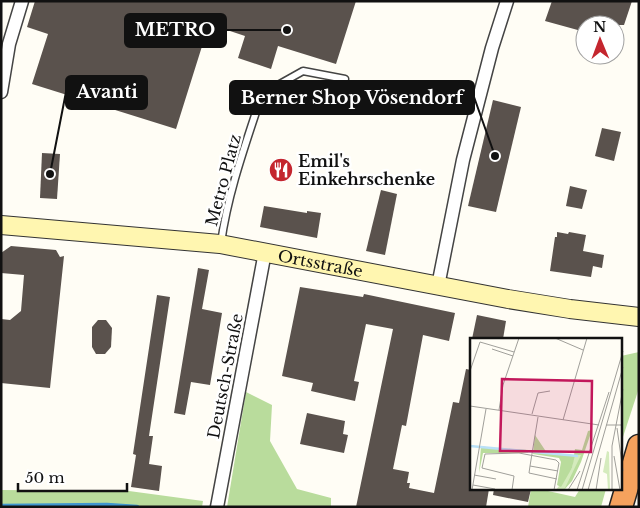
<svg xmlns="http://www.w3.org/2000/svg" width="640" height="508" font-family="'Libre Baskerville',serif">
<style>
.forest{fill:#b9dc9c}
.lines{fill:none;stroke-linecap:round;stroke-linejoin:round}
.stream{stroke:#3f96cf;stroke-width:4.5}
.building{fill:#5a524d}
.service-casing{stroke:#444;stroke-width:9}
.minor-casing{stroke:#444;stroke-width:15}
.secondary-casing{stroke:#333;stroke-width:20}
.motorway-casing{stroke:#222;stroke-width:25}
.service{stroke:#fff;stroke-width:6}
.minor{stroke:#fff;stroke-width:12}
.secondary{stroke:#fff6b0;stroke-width:18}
.motorway{stroke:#f5a25d;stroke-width:22}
.labels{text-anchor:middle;stroke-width:5;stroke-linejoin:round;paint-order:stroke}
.poi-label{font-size:16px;font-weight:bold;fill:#111;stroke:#fff;text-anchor:start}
.street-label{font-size:16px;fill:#111;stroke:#fff}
.inset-river{fill:none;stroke:#b9e0f7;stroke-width:2.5}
.inset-road{fill:none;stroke:#a09f9a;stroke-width:1}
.view{fill:#c2185b;fill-opacity:0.15;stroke:#c2185b;stroke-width:2.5}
.inset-edge{fill:none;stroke:#111;stroke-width:2.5}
.leader{fill:none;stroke:#111;stroke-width:2}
.callout-dot{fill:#111;stroke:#fff;stroke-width:2}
.callout{fill:#111;stroke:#111;stroke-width:2}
.callout-label{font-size:18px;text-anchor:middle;font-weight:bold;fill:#fff}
</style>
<rect width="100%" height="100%" fill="#fffdf5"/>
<g class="forest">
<polygon points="639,352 639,388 621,443 621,356"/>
<polygon points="246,392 272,405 270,441 297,489 331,498 331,507 227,507"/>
<polygon points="531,489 539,489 575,497 580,489 606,489 601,507 528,507"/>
<polygon points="1,490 129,491 203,501 202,507 1,507"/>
</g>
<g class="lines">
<polyline class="stream" points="1,506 107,505 137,507"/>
</g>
<g class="building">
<polygon points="35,1 356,1 336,64 278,46 271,69 238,58 245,36 209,24 176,129 32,84 48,34 27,27"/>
<polygon points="552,1 632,1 624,25 585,25 585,32 545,21"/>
<polygon points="493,100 521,107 496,212 468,206"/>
<polygon points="602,128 621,132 614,161 595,156"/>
<polygon points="42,153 60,154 57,199 40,198"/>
<polygon points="570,186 587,190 582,209 566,206"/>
<polygon points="381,190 397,194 385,255 366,251"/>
<polygon points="264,206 307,213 307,211 321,213 317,238 260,227"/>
<polygon points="557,232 568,234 569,232 586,235 583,251 604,255 602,268 593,266 591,277 550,271 555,237 557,237"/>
<polygon points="11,246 56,250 60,257 64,256 50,388 1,383 1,319 10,320 21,311 24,275 1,273 1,253"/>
<polygon points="198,268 209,270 202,309 222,313 210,385 191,382 185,415 174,413"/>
<polygon points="300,287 363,297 364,294 455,313 449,341 423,335 406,426 402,425 393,469 409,472 407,483 410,483 409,488 434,493 453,402 459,403 466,369 471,370 471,489 489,489 486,507 356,507 393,329 366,324 354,381 359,382 355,401 311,391 313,383 282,376"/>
<polygon points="157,295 170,297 149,436 153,436 149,464 162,466 159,491 131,487 136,455 133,454"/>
<polygon points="477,315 506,321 503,339 472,339"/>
<polygon points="98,320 106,320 112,328 111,347 105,354 96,354 92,347 92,327"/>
<polygon points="307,413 345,421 343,434 348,435 344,453 300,444"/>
<polygon points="494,489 531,489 528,502 493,495"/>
</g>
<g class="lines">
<g class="service-casing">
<path id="service" d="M221,243C228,192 246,143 262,94L303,71L345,79"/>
</g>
<g class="minor-casing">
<g id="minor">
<polyline points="1,92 9,44 22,1"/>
<polyline points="438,286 463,160 492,48 507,1"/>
<polyline points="217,507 265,252"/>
</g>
</g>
<g class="secondary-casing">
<g id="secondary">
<path id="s1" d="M1,225L220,244L508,299L570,309L639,317"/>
</g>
</g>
<g class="motorway-casing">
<polyline id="motorway" points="621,507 639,446"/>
</g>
<use href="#service" class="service"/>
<use href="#minor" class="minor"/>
<use href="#secondary" class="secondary"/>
<use href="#motorway" class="motorway"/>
</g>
<defs>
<g id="restaurant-disc" transform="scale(1.25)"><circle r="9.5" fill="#c4262e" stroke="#fff"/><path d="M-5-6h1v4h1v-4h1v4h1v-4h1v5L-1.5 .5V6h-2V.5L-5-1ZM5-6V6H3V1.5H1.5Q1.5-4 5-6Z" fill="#fff"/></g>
</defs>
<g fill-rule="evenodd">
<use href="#restaurant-disc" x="281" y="170"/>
</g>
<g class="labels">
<g class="poi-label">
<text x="298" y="167">Emil's<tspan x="298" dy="18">Einkehrschenke</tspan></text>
</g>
<g class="street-label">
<text transform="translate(223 180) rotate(-75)" y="6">Metro Platz</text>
<text dy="6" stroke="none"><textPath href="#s1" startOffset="322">Ortsstraße</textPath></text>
<text transform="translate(225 376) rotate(-79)" y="6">Deutsch-Straße</text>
</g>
</g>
<g transform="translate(470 338)">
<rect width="152" height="152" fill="#fffdf5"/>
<path d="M137,113L139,114L140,152H138L137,136L133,134ZM104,117H112L100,144L94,152H86L102,130Z" fill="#d5ebbd"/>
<path d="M122,92L111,124L102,143L94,152L111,117H105L102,130L91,149L87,147L91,124L89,120L63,116L65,97L77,115L98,117H104L105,111L112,112L118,93ZM11,108L22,110L59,112L58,115H13L9,135Z" fill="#b9dc9c"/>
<path class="inset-river" d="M0,108L108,118"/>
<path class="inset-road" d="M85,0L113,12M22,11L43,18M0,33L10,4L44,14M0,68L129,87M29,72L33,47L49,0M62,76L68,55L80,53M68,79L60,128L88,133M93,82L117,0M136,87H153M147,90L153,133M144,118L150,152M60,128L59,135L87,141M4,137L26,141M3,147L25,151M2,152L16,71M42,152L44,138L12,130L15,116L49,115L86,122L89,125L84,152M98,152L110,133M107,152L139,54M112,152L153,13M118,152L153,29M126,152L131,120M142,152V108L153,51"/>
<path class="view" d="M32,41L122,43L121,114L30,113Z"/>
<rect width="152" height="152" class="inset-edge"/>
</g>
<path class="leader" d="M287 30L226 30M50 174L66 92M495 156L474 97"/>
<g class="callout-dot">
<circle cx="287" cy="30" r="5"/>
<circle cx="50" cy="174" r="5"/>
<circle cx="495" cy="156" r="5"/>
</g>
<g class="callout">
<rect x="125" y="14" width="101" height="33" rx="5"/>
<rect x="66" y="76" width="81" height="33" rx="5"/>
<rect x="230" y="81" width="244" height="33" rx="5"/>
</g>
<g class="callout-label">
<text x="175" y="36">METRO</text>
<text x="107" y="98">Avanti</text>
<text x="352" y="104">Berner Shop Vösendorf</text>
</g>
<rect width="640" height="508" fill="none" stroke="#111111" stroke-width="5"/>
<g transform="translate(600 40) rotate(359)"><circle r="24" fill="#ffffff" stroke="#a0a0a0"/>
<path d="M0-4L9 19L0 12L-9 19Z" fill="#c4262e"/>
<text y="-8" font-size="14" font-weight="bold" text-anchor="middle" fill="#111111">N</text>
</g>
<path d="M18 483v8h109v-8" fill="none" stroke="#111111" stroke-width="2.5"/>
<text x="25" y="483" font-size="15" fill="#111111" stroke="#ffffff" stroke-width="4" paint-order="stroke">50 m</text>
</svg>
